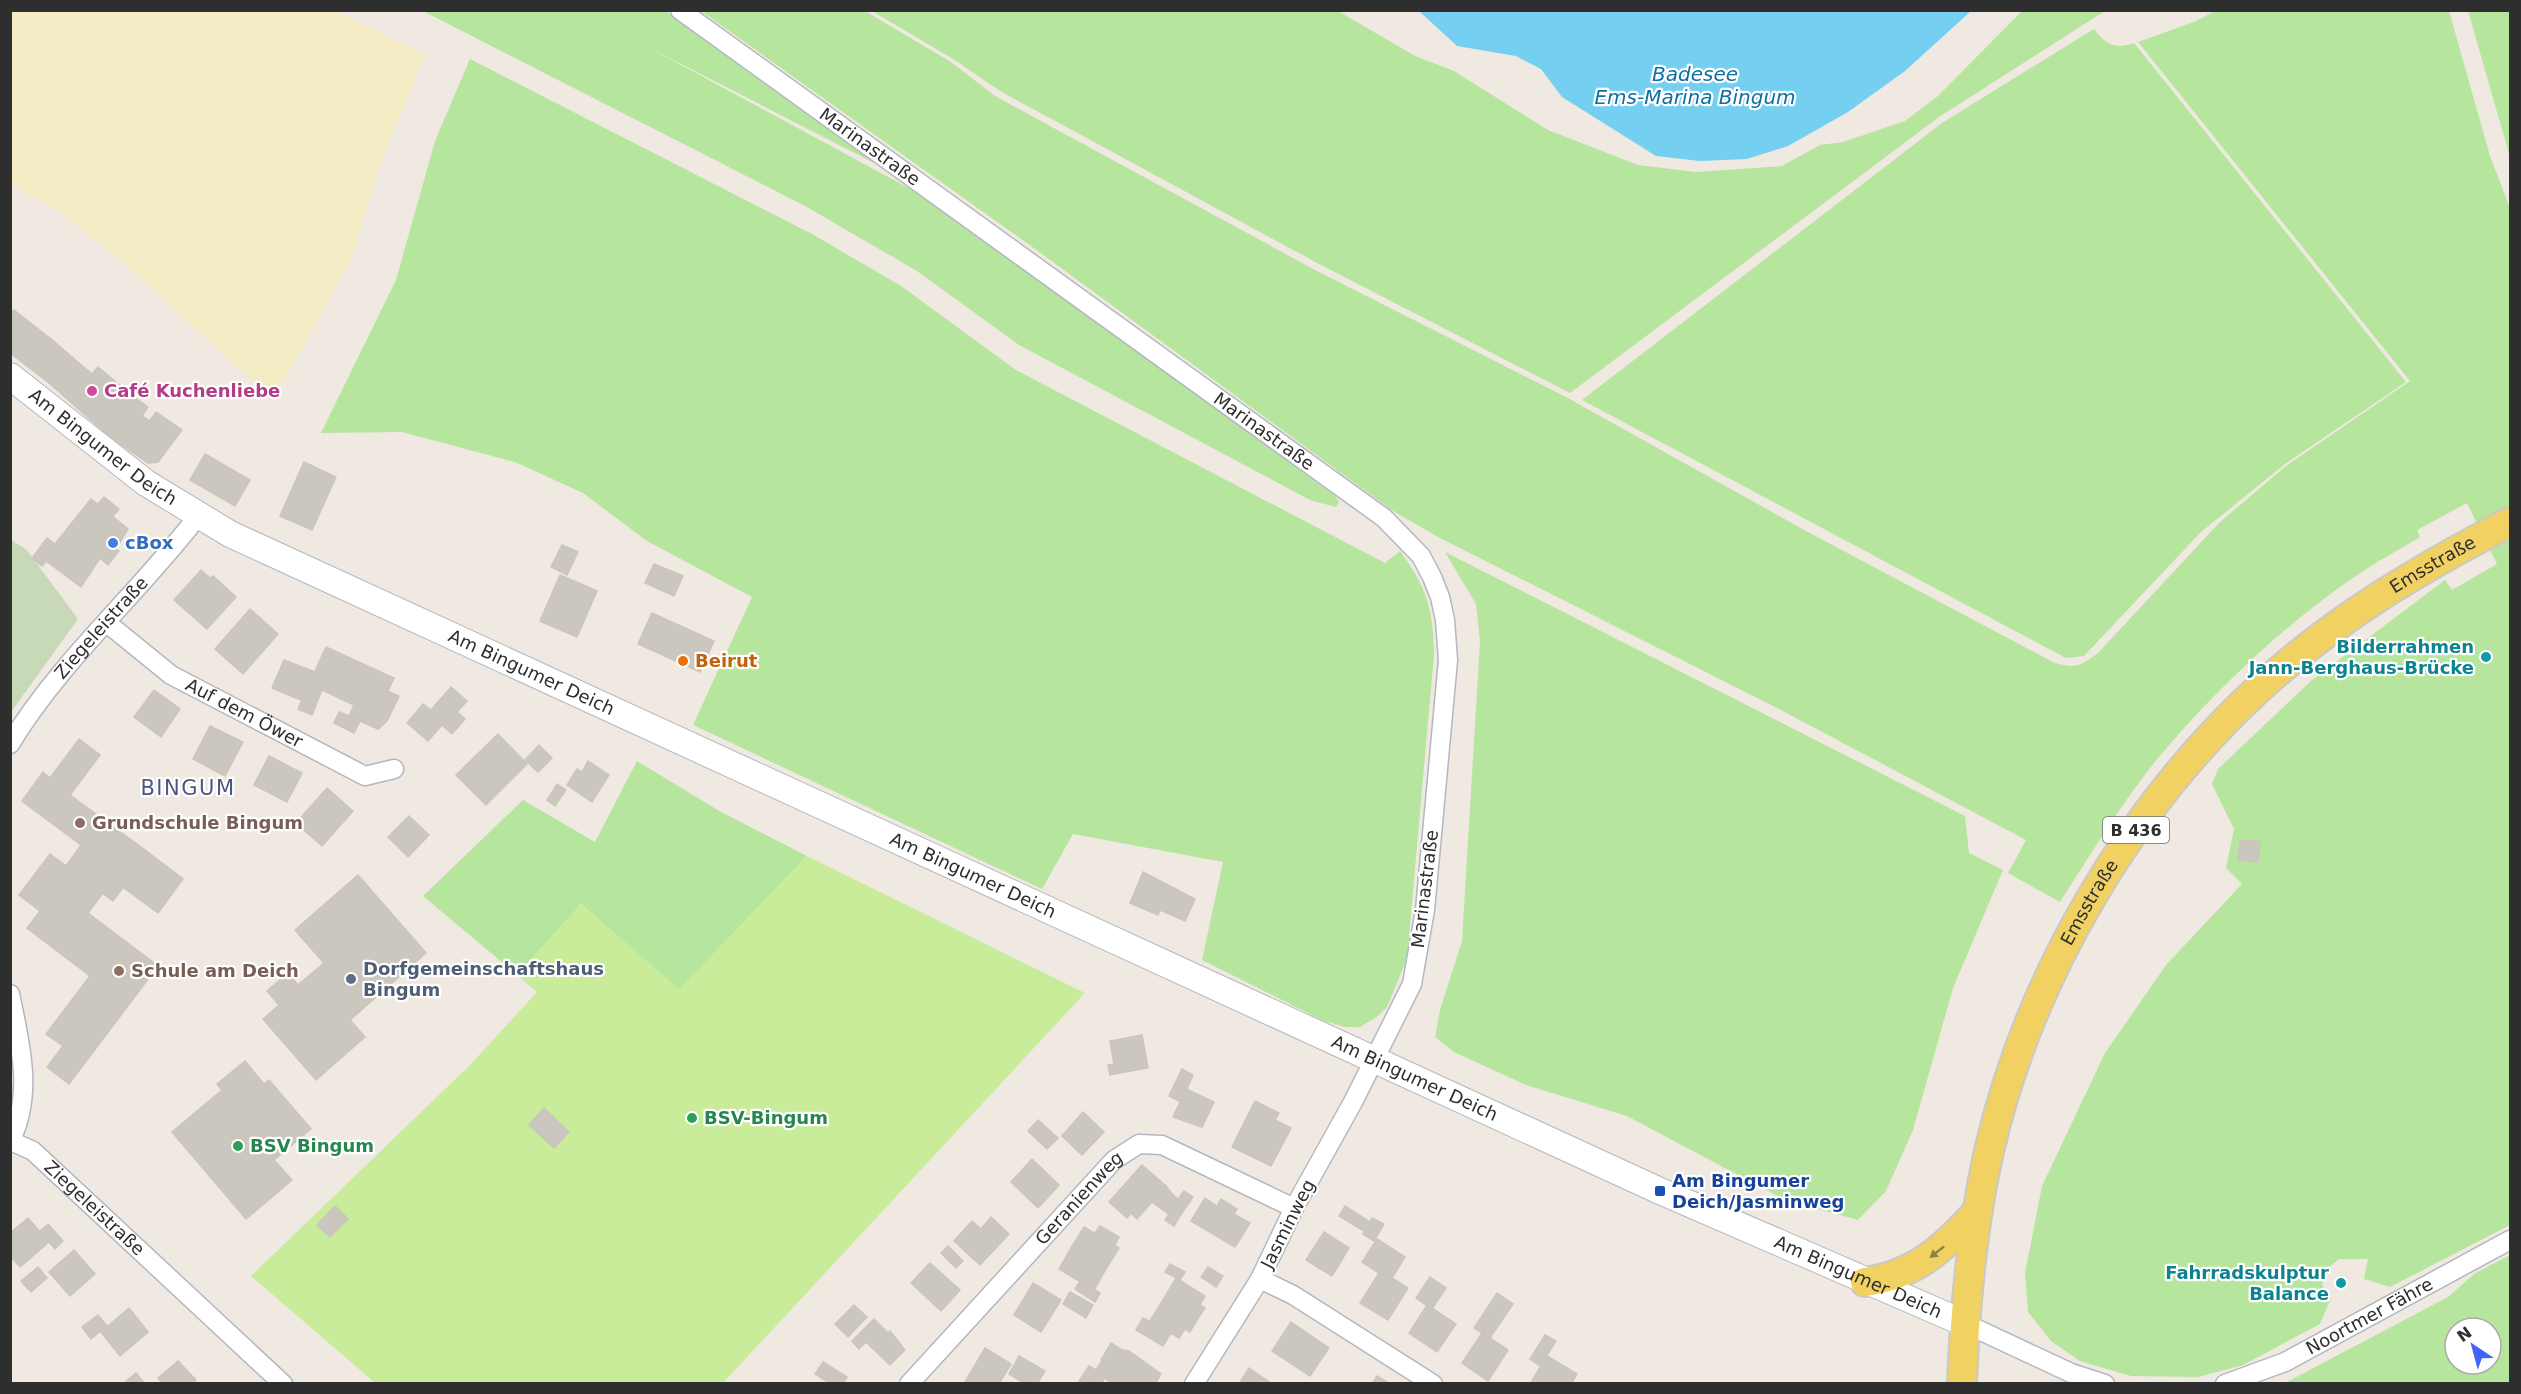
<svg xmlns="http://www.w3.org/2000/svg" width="2521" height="1394" font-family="'DejaVu Sans',sans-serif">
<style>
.green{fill:#b6e59e;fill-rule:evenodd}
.sand{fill:#f3ecc5}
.cemetery{fill:#c8d9b8}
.pitch{fill:#c9ec9a}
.water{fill:#75cff0}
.building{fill:#cbc7bf;stroke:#cbc5ba;stroke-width:1.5}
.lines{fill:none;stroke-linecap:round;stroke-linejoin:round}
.minor-casing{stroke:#b4b7c1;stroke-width:21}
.secondary-casing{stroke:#b4b7c1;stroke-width:28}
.primary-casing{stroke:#c9c9c9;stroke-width:32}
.minor{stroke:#fff;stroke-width:18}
.secondary{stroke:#fff;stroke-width:26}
.primary{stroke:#f2d163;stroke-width:28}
.oneway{fill:#908048}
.hotel-dot{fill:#d1479c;stroke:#fff;stroke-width:2}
.shop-dot{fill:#3f7fe0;stroke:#fff;stroke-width:2}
.culture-dot{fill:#0f9aa8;stroke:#fff;stroke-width:2}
.food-dot{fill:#e8710a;stroke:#fff;stroke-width:2}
.education-dot{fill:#8d6e63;stroke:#fff;stroke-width:2}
.service-dot{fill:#5c6f8a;stroke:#fff;stroke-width:2}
.leisure-dot{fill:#2e9e5b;stroke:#fff;stroke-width:2}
.transit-dot{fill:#1a4fb4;stroke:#fff;stroke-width:2}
.labels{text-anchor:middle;stroke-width:4.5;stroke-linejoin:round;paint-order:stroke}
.shield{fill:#fff;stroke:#6d6d6d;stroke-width:1.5}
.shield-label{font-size:16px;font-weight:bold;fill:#2e2e2e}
.street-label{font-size:18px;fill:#2e2e2e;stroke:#fff}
.hotel-label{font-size:18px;font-weight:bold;fill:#b23c85;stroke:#fff;text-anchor:start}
.shop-label{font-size:18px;font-weight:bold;fill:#366cbe;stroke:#fff;text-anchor:start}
.culture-label{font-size:18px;font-weight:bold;fill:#0d838f;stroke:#fff;text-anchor:end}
.food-label{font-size:18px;font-weight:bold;fill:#c56008;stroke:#fff;text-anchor:start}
.education-label{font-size:18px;font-weight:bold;fill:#785e54;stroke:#fff;text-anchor:start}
.service-label{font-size:18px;font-weight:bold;fill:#4e5e75;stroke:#fff;text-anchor:start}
.leisure-label{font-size:18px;font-weight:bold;fill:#27864d;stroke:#fff;text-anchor:start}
.transit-label{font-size:18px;font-weight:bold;fill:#164399;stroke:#fff;text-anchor:start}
.water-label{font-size:20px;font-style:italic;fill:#0d6fa3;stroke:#fff}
.quarter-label{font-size:21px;letter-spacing:1.5px;fill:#4d5680;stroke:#fff}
</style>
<rect width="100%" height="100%" fill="#efe9e1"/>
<g class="green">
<polygon points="423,11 666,11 911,182 646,46 916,192 1039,278 1335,496 1339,502 1336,507 1310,500 1019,345 917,271 805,206"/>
<path d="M701,11H865L951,62L995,96L1315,270L1566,397L1806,531L2053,662C2075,669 2079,667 2098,653L2219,523L2286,466L2410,381L2138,42L2194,22L2215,11H2449L2490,156L2510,208V1225L2390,1287L2364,1279L2368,1259H2339L2326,1270L2322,1285L2331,1298L2320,1324L2243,1365L2198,1377L2131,1376L2080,1361L2051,1341L2028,1312L2025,1273L2042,1186L2105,1053L2166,965L2242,884L2226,868L2234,829L2212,784L2218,769L2312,680L2445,580L2452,590L2497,564L2467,503L2417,530L2420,537C2397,551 2372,564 2350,580C2278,630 2210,695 2154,763C2119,807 2090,855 2060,902L2008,873L2026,840L1779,709L1440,538L1393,511L1031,246Z"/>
<polygon points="872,11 1338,11 1415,56 1454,71 1548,130 1638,165 1696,172 1782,166 1820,145 1843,142 1905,121 1938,96 2022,11 2105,11 1939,117 1570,393 1319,264 1000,91 953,59"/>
<polygon points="2468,11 2510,11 2510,157 2508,150"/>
<path d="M2094,29C2105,44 2115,50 2134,43L2406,382L2285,464L2201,532L2084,656L2066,658L1582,400L1942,123Z"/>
<path d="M470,59L812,234L901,286L1016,370L1385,563L1400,551C1427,588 1433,608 1434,654L1407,959L1387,1007L1378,1016L1360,1027H1345L1324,1021L1202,960L1223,862L1073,834L1042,889L693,725L752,597L647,541L583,493L515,462L402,432L321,433L396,280L435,141Z"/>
<polygon points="1445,552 1965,816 1969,853 2003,870 1953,988 1913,1130 1886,1191 1858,1220 1785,1200 1627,1116 1526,1085 1454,1052 1435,1037 1440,1010 1462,941 1480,642 1476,604"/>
<polygon points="637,761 721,812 807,856 679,990 581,904 517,975 423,896 523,800 595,842"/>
<path d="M2510,1255V1383H2285L2448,1297L2474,1274ZM2455,1328H2491V1364H2455Z"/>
</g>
<polygon class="sand" points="11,10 336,11 425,55 380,165 350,262 273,400 123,262 61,213 11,184"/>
<polygon class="cemetery" points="11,540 26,549 78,619 11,712"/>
<polygon class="pitch" points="807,856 1085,993 723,1383 375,1383 251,1276 469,1066 537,992 517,975 581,904 679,989"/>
<polygon class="water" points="1419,11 1971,11 1905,71 1848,112 1788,146 1747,159 1700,161 1656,156 1562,97 1541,69 1516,56 1457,46"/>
<g class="building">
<polygon points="14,310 28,321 10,341 10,313"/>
<polygon points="28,321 51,339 27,366 10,353 10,341"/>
<polygon points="51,339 72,357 49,383 27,366"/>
<polygon points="72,357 92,374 98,367 135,398 109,436 49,383"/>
<polygon points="135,398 148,407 142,416 150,421 129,450 109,436"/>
<polygon points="156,412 182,430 158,462 148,463 129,450"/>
<polygon points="205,454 250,480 235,506 190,480"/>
<polygon points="304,462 336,477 312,530 280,516"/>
<polygon points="104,497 119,509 113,516 98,504"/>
<polygon points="91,499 128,529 116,549 119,551 108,565 100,558 81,587 46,561 42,566 32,558 47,538 55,544"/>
<polygon points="562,545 578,552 567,575 551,567"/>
<polygon points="654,564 683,576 674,596 645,583"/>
<polygon points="201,570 210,578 213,576 236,597 207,629 174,600"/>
<polygon points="560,575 597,591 577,637 540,621"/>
<polygon points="250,609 278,634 243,674 215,649"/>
<polygon points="652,613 714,641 700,672 638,644"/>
<polygon points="326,647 394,678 388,691 399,696 387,721 378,729 360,721 354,733 334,723 339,712 349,716 354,705 309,684"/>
<polygon points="284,660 315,672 301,700 272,688"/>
<polygon points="309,684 322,690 312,715 298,709"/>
<polygon points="451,687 467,701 457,712 465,719 452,734 442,725 428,741 407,723 423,704 431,710"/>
<polygon points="154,690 180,709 161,737 134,717"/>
<polygon points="210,726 243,742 225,776 193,759"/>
<polygon points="498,734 527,764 486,805 456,775"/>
<polygon points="79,739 100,755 70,795 149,853 113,901 66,866 81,845 22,801 43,772 50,778"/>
<polygon points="539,745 552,758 538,772 525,760"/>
<polygon points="269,756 302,773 287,802 254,785"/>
<polygon points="588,761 609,775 592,802 567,785 577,769 582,772"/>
<polygon points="557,784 566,790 555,806 547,800"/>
<polygon points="327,788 353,811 322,846 296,823"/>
<polygon points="409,816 429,835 408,857 388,837"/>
<polygon points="2240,840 2260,842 2258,862 2238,860"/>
<polygon points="149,853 183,879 158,913 123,887"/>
<polygon points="50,854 103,893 88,913 158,966 69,1084 47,1067 63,1046 46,1034 90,976 27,928 40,911 19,895"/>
<polygon points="1143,872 1195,899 1185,921 1160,910 1158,915 1130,903"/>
<polygon points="358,875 426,953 350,1020 365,1037 316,1080 263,1019 279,1005 267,991 288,973 298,985 324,963 295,930"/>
<polygon points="1142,1035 1148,1068 1110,1075 1108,1065 1114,1064 1110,1041"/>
<polygon points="245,1061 264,1084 269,1080 311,1129 274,1160 292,1180 246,1219 172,1132 222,1090 217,1084"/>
<polygon points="1182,1069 1193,1075 1181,1102 1169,1096"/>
<polygon points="1186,1089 1214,1102 1202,1127 1173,1117"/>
<polygon points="1255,1101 1279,1113 1275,1120 1291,1128 1271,1166 1232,1147"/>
<polygon points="544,1108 569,1132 554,1148 529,1125"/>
<polygon points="1083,1112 1104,1132 1082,1155 1062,1136"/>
<polygon points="1038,1120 1058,1138 1047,1149 1028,1131"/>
<polygon points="1032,1159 1059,1185 1038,1208 1011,1182"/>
<polygon points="1142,1165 1166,1186 1137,1219 1131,1213 1127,1218 1109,1202"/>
<polygon points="1166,1186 1173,1195 1168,1204 1177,1210 1173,1217 1152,1202"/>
<polygon points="1184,1191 1193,1197 1182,1213 1168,1204 1173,1195 1178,1199"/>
<polygon points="1205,1198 1217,1206 1221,1199 1237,1209 1234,1214 1250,1223 1235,1247 1191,1221"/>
<polygon points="335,1206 348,1219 330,1237 317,1225"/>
<polygon points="1345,1206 1370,1222 1364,1231 1339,1216"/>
<polygon points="1177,1210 1182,1213 1174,1226 1165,1220 1169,1214 1173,1217"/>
<polygon points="991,1217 1009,1234 980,1265 954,1241 972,1221 981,1229"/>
<polygon points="28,1218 49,1242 20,1267 10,1256 10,1233"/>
<polygon points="1372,1218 1384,1224 1374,1241 1363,1234"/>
<polygon points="48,1224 63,1241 55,1249 40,1231"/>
<polygon points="1100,1226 1119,1237 1115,1245 1095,1233"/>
<polygon points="1084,1227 1119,1248 1106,1269 1071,1248"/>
<polygon points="1324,1232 1349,1248 1332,1276 1306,1260"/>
<polygon points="1377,1239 1405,1257 1392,1278 1408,1288 1388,1320 1360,1303 1379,1273 1362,1262"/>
<polygon points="948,1246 963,1261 956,1268 941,1253"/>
<polygon points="1071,1248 1106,1269 1094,1290 1059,1269"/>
<polygon points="74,1250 95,1274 70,1296 49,1272"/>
<polygon points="930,1263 960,1290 941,1311 911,1283"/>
<polygon points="1170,1264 1185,1272 1180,1280 1165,1272"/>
<polygon points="38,1267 47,1278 31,1292 21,1281"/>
<polygon points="1208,1267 1223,1276 1216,1287 1201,1277"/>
<polygon points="1430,1277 1446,1288 1432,1309 1416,1298"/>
<polygon points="1176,1278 1205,1296 1200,1305 1205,1308 1197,1320 1163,1300"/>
<polygon points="1080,1281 1100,1293 1095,1302 1075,1289"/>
<polygon points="1033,1283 1061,1300 1041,1332 1014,1315"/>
<polygon points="1070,1292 1093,1305 1086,1318 1063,1304"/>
<polygon points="1497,1293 1513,1304 1490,1338 1474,1328"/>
<polygon points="1163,1300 1197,1320 1190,1332 1185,1329 1179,1338 1150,1321"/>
<polygon points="854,1305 867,1317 848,1337 835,1324"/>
<polygon points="1427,1305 1456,1324 1437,1352 1409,1333"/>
<polygon points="129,1308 148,1332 120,1356 101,1332"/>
<polygon points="98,1315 107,1326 91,1339 82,1327"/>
<polygon points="1143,1318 1171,1333 1163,1346 1136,1330"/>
<polygon points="874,1319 888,1333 890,1331 905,1350 890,1365 866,1342 859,1349 852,1341"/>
<polygon points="1291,1322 1329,1348 1310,1376 1272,1351"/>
<polygon points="1482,1333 1508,1350 1488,1381 1462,1363"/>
<polygon points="1545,1335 1556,1341 1540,1366 1530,1359"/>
<polygon points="1111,1343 1122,1350 1112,1367 1101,1360"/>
<polygon points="985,1348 1011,1364 999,1384 968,1384 965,1382"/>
<polygon points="1122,1350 1129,1351 1161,1374 1155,1384 1113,1384 1105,1378"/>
<polygon points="1019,1356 1045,1371 1037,1384 1025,1384 1009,1374"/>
<polygon points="1547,1356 1577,1374 1571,1384 1530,1384"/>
<polygon points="178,1361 196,1380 192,1384 163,1384 158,1378"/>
<polygon points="1102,1361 1112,1367 1101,1384 1079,1381 1089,1366 1096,1370"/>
<polygon points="823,1362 847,1377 843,1384 831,1384 815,1374"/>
<polygon points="1249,1368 1272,1384 1239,1384"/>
<polygon points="136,1373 145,1384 125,1384 124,1383"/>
<polygon points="1377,1376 1390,1384 1372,1384"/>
</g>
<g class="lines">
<g class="minor-casing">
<g id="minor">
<path id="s1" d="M680,10L1384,518L1421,556L1432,577L1440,597L1445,620L1448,660L1425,910L1412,984L1353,1102L1294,1208L1260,1279L1194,1384"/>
<path id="s2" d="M107,623L171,675L365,776L394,769"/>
<path id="s3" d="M10,744C60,661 139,593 198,516"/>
<path d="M10,994C20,1043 34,1094 10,1142"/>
<path id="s4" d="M11,1141L33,1151L283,1384"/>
<polyline points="1260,1279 1293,1295 1433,1384"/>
<polyline points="1964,1323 2071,1373 2105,1384"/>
<path id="s5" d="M909,1384L1114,1160L1139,1144L1162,1145L1294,1208"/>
<path id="s6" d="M2225,1384L2285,1362L2510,1240"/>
</g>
</g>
<g class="secondary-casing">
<g id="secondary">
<path id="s7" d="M10,376L146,483L230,534L1660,1191L1964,1323"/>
</g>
</g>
<g class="primary-casing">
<g id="primary">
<path d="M1865,1282C1918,1274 1943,1248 1978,1211"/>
<path id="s8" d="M1962,1384C1965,1305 1972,1224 1990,1147C2030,977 2127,812 2254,693C2330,622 2419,569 2510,522"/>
</g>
</g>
<use href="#minor" class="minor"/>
<use href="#secondary" class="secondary"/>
<use href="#primary" class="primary"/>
</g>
<defs><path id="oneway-solid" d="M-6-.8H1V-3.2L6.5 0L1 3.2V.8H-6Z" transform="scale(1.5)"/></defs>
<use class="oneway" href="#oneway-solid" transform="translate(1937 1252) rotate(142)"/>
<circle class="hotel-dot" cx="92" cy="391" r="6"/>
<circle class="shop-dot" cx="113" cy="543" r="6"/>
<g class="culture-dot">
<circle cx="2486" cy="657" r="6"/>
<circle cx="2341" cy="1283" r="6"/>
</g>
<circle class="food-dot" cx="683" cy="661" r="6"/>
<g class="education-dot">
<circle cx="80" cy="823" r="6"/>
<circle cx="119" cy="971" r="6"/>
</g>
<circle class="service-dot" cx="351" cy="979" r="6"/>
<g class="leisure-dot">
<circle cx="692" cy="1118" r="6"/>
<circle cx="238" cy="1146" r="6"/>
</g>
<rect class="transit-dot" x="1654" y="1185" width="12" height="12" rx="3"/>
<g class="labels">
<rect class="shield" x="2103" y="817" width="66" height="26" rx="4.5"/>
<g class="shield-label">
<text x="2136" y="836">B 436</text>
</g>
<g class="street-label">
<text dy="6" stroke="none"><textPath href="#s1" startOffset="234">Marinastraße</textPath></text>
<text dy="6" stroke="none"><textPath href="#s1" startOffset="720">Marinastraße</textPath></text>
<text dy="6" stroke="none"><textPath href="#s7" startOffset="117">Am Bingumer Deich</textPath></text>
<text dy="6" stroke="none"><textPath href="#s8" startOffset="992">Emsstraße</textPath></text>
<text dy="6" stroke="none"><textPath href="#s3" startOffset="148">Ziegeleistraße</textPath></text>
<text dy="6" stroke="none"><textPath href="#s7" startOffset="603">Am Bingumer Deich</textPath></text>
<text dy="6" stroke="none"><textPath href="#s2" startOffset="165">Auf dem Öwer</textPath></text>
<text dy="6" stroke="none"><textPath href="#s7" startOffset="1089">Am Bingumer Deich</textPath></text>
<text transform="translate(1425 889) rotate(-83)" y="6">Marinastraße</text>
<text dy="6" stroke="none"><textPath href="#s8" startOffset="504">Emsstraße</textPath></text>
<text dy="6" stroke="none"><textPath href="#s7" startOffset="1575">Am Bingumer Deich</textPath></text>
<text dy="6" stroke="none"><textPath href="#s5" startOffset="252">Geranienweg</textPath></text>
<text dy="6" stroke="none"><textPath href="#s4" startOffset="108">Ziegeleistraße</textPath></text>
<text transform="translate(1288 1224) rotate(-63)" y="6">Jasminweg</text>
<text dy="6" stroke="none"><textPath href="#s7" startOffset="2061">Am Bingumer Deich</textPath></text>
<text dy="6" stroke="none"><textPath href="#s6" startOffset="160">Noortmer Fähre</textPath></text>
</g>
<g class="hotel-label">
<text x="104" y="397">Café Kuchenliebe</text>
</g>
<g class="shop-label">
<text x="125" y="549">cBox</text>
</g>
<g class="culture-label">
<text x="2474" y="653">Bilderrahmen<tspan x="2474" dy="21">Jann-Berghaus-Brücke</tspan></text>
<text x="2329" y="1279">Fahrradskulptur<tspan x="2329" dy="21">Balance</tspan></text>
</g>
<g class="food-label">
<text x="695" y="667">Beirut</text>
</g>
<g class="education-label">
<text x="92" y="829">Grundschule Bingum</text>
<text x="131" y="977">Schule am Deich</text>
</g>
<g class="service-label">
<text x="363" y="975">Dorfgemeinschaftshaus<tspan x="363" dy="21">Bingum</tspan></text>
</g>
<g class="leisure-label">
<text x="704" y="1124">BSV-Bingum</text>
<text x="250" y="1152">BSV Bingum</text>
</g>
<g class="transit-label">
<text x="1672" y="1187">Am Bingumer<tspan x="1672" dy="21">Deich/Jasminweg</tspan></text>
</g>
<g class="water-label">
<text x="1695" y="81">Badesee<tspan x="1695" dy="23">Ems-Marina Bingum</tspan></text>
</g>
<g class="quarter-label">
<text x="188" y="795">BINGUM</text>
</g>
</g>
<rect width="2521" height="1394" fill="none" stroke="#2e2e2e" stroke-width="24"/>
<g transform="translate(2473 1346) rotate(324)"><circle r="28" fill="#ffffff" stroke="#ababab" stroke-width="1.5"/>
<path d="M0-4.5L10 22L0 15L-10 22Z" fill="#4264fb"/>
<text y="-9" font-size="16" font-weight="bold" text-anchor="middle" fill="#2e2e2e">N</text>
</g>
</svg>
